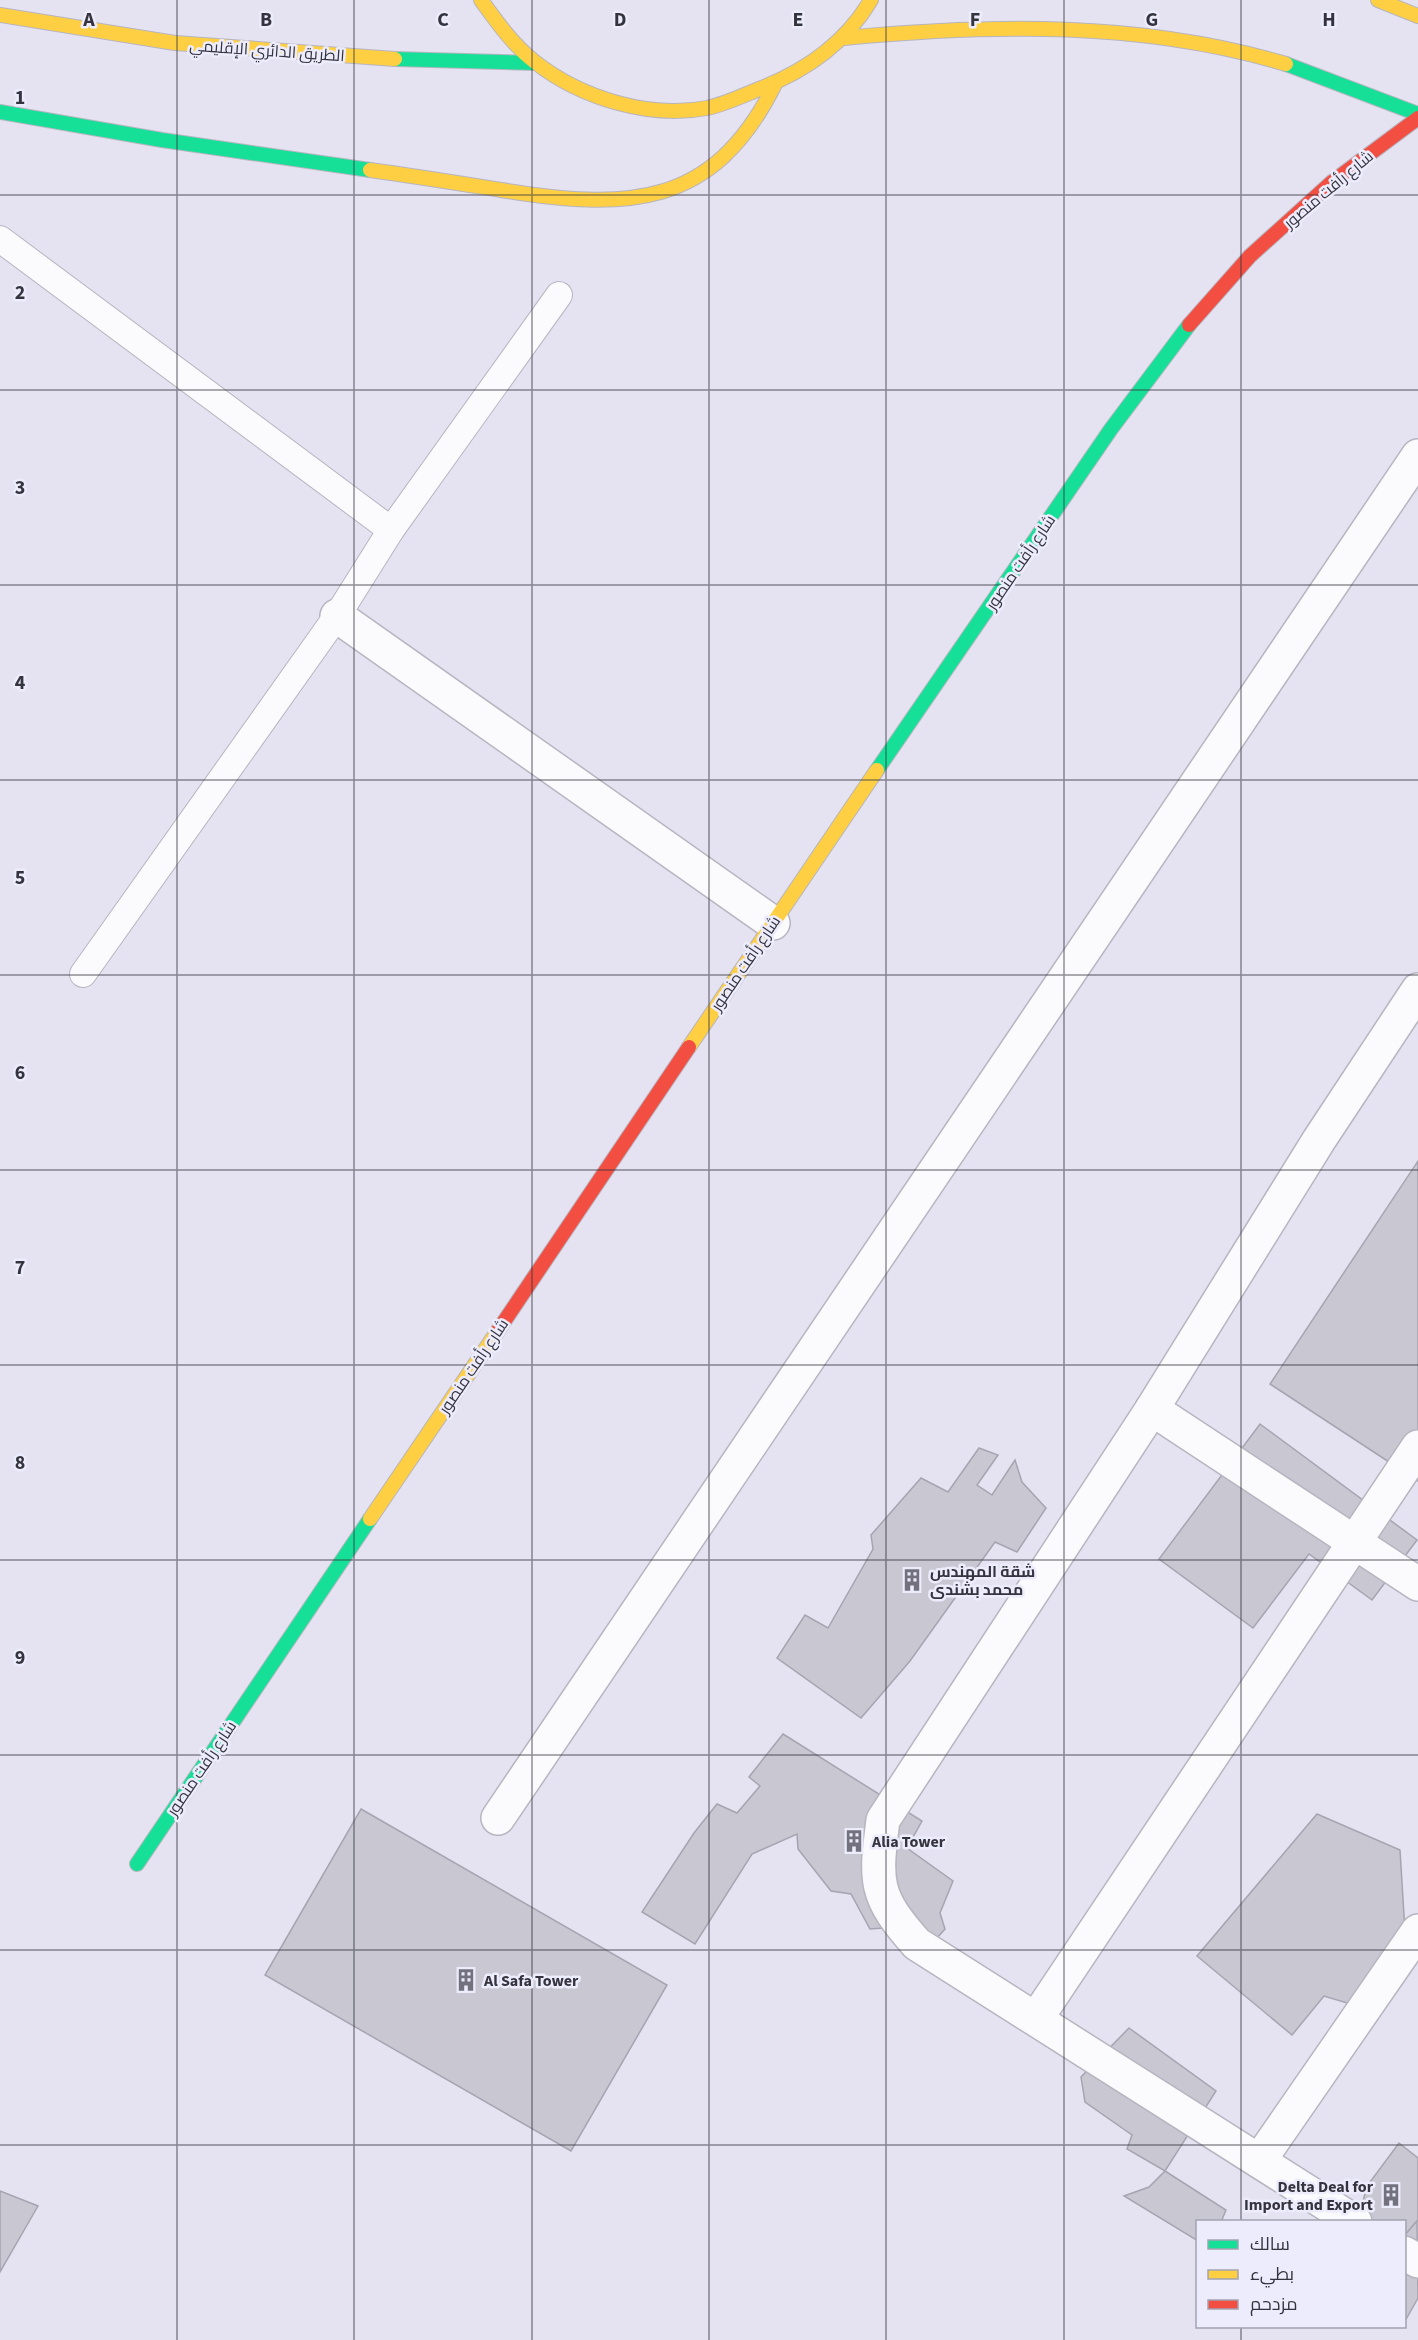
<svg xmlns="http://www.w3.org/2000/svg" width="1418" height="2340" font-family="'Source Sans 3',Cairo,sans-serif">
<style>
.building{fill:#c8c7d2;stroke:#a6a4b0;stroke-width:1.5}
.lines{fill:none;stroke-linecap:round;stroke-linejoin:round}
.lane-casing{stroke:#b6b5c0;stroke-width:28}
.street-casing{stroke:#b6b5c0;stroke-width:36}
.fast-casing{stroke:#b6b5c0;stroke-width:16}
.slow-casing{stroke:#b6b5c0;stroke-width:16}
.jam-casing{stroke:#b6b5c0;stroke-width:16}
.lane{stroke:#fbfbfd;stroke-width:26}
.street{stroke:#fbfbfd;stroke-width:33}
.fast{stroke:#16e098;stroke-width:14}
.slow{stroke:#ffcf43;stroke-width:14}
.jam{stroke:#f24e42;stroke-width:14}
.grid{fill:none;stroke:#35343e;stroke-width:1.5;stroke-opacity:0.55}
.labels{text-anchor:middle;stroke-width:5;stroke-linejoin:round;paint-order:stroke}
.street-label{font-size:16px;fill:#35343e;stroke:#edecfc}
.poi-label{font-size:16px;font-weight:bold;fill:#35343e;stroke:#edecfc;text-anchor:start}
.grid-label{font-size:20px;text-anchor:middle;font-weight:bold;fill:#35343e;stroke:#edecfc;stroke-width:5;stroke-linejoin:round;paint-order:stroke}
</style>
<rect width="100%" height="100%" fill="#e5e3f1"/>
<g class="building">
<polygon points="1418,1161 1418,1481 1270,1384"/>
<polygon points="1260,1424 1417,1540 1372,1600 1309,1554 1253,1628 1159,1559"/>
<polygon points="979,1448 998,1455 977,1485 992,1495 1015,1460 1022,1482 1046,1508 1017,1552 995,1542 910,1661 861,1718 777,1658 805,1615 828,1628 873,1549 871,1535 921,1478 948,1492"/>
<polygon points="783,1734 922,1821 907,1848 953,1881 940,1913 945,1929 916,1961 903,1954 903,1941 883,1928 870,1929 851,1894 831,1891 798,1849 797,1834 752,1854 695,1944 642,1912 694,1833 717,1804 737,1813 760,1786 749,1777"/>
<polygon points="361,1809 667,1985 571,2151 265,1975"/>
<polygon points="1317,1814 1400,1850 1406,1948 1347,2003 1324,1996 1292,2035 1197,1956"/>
<polygon points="1129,2028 1216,2091 1165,2171 1127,2149 1132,2135 1085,2102 1081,2077"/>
<polygon points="1399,2143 1418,2158 1418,2220 1404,2236 1404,2222 1350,2222 1362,2205 1367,2186"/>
<polygon points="1165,2171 1226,2210 1221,2222 1198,2222 1198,2241 1124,2196 1149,2187"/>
<polygon points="0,2191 38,2206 0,2272"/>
<polygon points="1417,2221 1418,2298 1404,2323 1404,2236"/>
</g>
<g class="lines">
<g class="lane-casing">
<g id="lane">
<polyline points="0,239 391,530"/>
<polyline points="83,974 337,616 391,530 559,295"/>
</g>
</g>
<g class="street-casing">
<g id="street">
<polyline points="337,616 773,923"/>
<polyline points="1152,1409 1418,1584"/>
<polyline points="498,1818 1418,456"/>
<polyline points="1036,2019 1418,1447"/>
<polyline points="1259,2161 1418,1931"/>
<path d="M1355,2222L917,1944C874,1896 875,1882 883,1820L1152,1409L1319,1140L1418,990"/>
<polyline points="1404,2253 1418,2261"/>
</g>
</g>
<g class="fast-casing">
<g id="fast">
<polyline points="395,59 535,63"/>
<polyline points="1286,64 1418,114"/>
<polyline points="0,112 162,140 370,170"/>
<polyline points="877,770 1111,429 1189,325"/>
<polyline points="137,1864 370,1519"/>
</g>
</g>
<g class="slow-casing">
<g id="slow">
<path d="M481,0C497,22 513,45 535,62C581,98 649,119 707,108C725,104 742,96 759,89C806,71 845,44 871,0"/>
<polyline points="1378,0 1418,16"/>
<polyline points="0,15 175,43 395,59"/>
<path d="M844,38C992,24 1142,21 1286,64"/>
<path d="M370,170C414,176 457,183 501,190C625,210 713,210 775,84"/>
<polyline points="689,1047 877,770"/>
<polyline points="370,1519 497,1332"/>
</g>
</g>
<g class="jam-casing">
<g id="jam">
<polyline points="1189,325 1250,256 1332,182 1418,118"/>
<polyline points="497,1332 689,1047"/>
</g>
</g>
<use href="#lane" class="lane"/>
<use href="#street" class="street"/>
<use href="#fast" class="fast"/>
<use href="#slow" class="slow"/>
<use href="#jam" class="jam"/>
</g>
<path class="grid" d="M177,0V2340M354,0V2340M532,0V2340M709,0V2340M886,0V2340M1064,0V2340M1241,0V2222M0,195H1418M0,390H1418M0,585H1418M0,780H1418M0,975H1418M0,1170H1418M0,1365H1418M0,1560H1418M0,1755H1418M0,1950H1418M0,2145H1418M1241,2326V2340"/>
<defs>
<g id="building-bare" transform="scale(1.8)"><path d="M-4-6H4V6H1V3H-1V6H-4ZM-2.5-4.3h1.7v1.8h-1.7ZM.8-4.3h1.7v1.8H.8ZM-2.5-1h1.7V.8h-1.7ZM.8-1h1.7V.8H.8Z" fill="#73717d" stroke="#edecfc" stroke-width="2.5" paint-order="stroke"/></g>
</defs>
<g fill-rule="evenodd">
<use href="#building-bare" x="912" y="1580"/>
<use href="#building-bare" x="854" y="1841"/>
<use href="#building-bare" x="466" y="1980"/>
<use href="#building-bare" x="1391" y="2195"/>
</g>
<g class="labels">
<g class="street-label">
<text transform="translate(267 50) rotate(4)" y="6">الطريق الدائري الإقليمي</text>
<text transform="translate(1328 189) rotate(-40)" y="6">شارع رأفت منصور</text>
<text transform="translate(1020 562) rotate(-56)" y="6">شارع رأفت منصور</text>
<text transform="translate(745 963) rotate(-56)" y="6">شارع رأفت منصور</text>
<text transform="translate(473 1366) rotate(-56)" y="6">شارع رأفت منصور</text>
<text transform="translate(201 1768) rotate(-56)" y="6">شارع رأفت منصور</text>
</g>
<g class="poi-label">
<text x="930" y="1577">شقة المهندس<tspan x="930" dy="18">محمد بشندى</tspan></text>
<text x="872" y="1847">Alia Tower</text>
<text x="484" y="1986">Al Safa Tower</text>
<text x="1373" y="2192" text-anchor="end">Delta Deal for<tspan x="1373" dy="18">Import and Export</tspan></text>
</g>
</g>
<g class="grid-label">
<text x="89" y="26">A</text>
<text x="266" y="26">B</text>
<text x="443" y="26">C</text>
<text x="620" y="26">D</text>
<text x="798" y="26">E</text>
<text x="975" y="26">F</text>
<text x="1152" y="26">G</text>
<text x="1329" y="26">H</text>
<text x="20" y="104">1</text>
<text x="20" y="299">2</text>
<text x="20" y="494">3</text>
<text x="20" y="689">4</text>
<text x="20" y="884">5</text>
<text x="20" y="1079">6</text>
<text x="20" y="1274">7</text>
<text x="20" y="1469">8</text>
<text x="20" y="1664">9</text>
</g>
<rect x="1196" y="2220" width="210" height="108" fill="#edecfc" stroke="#a3a2b0" stroke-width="1.5"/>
<rect x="1208" y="2240" width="30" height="9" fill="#16e098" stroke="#a3a2b0" stroke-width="1.5"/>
<text x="1250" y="2250" font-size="18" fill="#35343e">سالك</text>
<rect x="1208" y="2270" width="30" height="9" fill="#ffcf43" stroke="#a3a2b0" stroke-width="1.5"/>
<text x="1250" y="2280" font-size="18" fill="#35343e">بطيء</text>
<rect x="1208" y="2300" width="30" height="9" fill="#f24e42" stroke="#a3a2b0" stroke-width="1.5"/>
<text x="1250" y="2310" font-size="18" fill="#35343e">مزدحم</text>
</svg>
